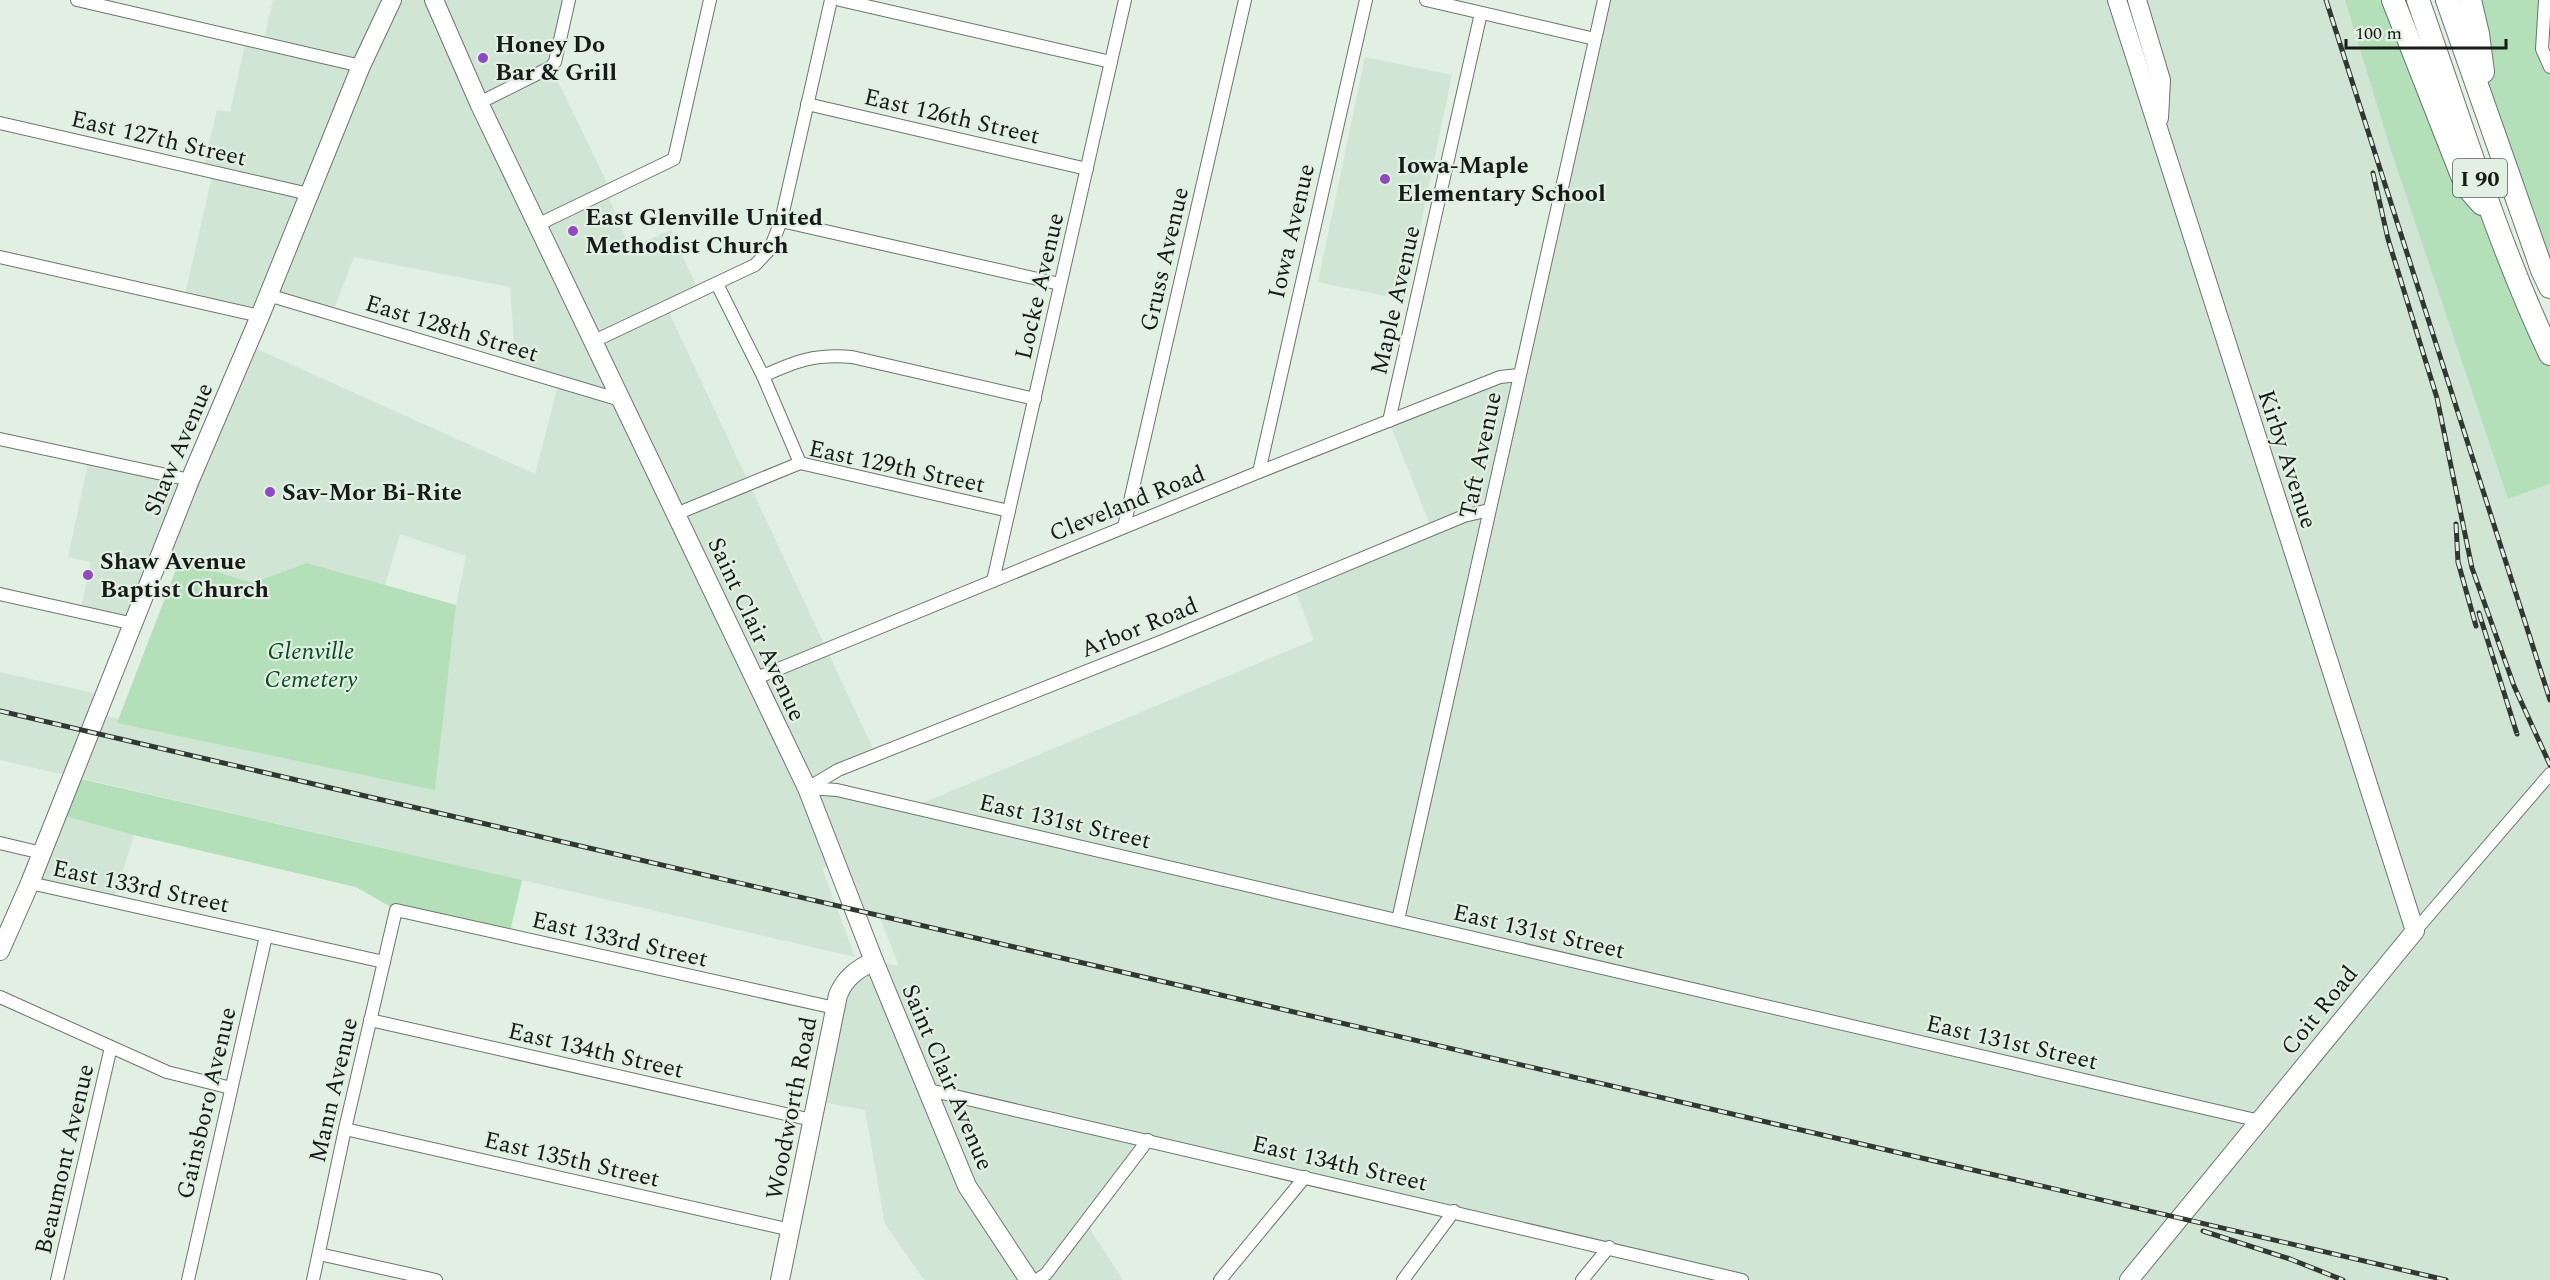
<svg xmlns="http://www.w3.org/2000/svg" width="2550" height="1280" font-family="Spectral,serif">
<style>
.built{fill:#d1e5d4}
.green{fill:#b3dfb9}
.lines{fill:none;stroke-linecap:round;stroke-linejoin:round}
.street-casing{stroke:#6a766b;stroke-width:14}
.secondary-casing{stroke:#6a766b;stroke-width:20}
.highway-casing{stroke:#6a766b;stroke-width:24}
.street{stroke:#fff;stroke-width:12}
.secondary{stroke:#fff;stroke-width:18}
.highway{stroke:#fff;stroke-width:22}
.rail-casing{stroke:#313732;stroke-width:5}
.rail{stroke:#e2efe3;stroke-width:3;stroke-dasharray:9;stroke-linecap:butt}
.poi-dot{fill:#8e4abe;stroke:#e2efe3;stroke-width:2}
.labels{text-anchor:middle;stroke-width:4.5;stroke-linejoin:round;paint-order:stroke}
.shield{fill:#e2efe3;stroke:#535b54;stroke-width:1.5}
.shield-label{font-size:22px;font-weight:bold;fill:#161b17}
.poi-label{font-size:24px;font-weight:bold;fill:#161b17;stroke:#e2efe3;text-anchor:start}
.street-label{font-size:24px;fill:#161b17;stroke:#e2efe3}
.park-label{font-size:24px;font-style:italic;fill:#044d1e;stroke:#e2efe3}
</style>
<rect width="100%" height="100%" fill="#e2efe3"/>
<g class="built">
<polygon points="273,0 569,0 551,67 610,189 606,191 630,248 671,230 699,292 667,308 876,755 808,787 913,807 1314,640 1294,587 1432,530 1389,421 1519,375 1604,0 2345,0 2391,151 2508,499 2550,484 2550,1280 1742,1280 1148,1140 1086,1223 1123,1280 924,1280 885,1224 865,1110 816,1101 835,1008 874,961 899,966 879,915 853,909 838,867 822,868 855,957 80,778 106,716 435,788 456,605 466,556 400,534 385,585 307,563 252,583 162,551 134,624 80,612 91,562 68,557 89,458 190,480 248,345 535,474 559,382 516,369 510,287 354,257 332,314 268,295 260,316 184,299 213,172 203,170 217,110 230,112 246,40 263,43"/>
<polygon points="1365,57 1452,75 1405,300 1318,282"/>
<polygon points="0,672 98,694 66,775 0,760"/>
<polygon points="57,814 134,835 113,902 30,883"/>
</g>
<g class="green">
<polygon points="2345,0 2393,0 2550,354 2550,484 2508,499 2391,151"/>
<polygon points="2470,0 2545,0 2542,49 2550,67 2550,287 2488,116"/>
<polygon points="180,559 252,583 307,563 456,605 435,790 117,723"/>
<polygon points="72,777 522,880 509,936 396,910 356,887 134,835 57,814"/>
</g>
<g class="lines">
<g class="street-casing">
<g id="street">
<polyline points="77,0 361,66"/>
<polyline points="840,0 1111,62"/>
<polyline points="1426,0 1595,39"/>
<polyline points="2545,0 2542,49 2550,67"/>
<polyline points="479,103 551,67 555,62 569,0"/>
<polyline points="807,104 1087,169"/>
<polyline points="0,123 309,194"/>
<polyline points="781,221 1060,284"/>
<polyline points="537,225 674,159 710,0"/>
<polyline points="0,257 260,316"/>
<polyline points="717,284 763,376 800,463"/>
<polyline points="268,295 624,401"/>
<polyline points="592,342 755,265 770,249 781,221 831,0"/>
<path d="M763,376C796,361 814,354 852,357L1035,399"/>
<polyline points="1389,421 1481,13"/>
<polyline points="0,439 190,480"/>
<polyline points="1259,472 1366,0"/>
<polyline points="676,514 800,463 1009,511"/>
<polyline points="1124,527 1245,0"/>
<polyline points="993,581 1125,0"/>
<polyline points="0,594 134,624"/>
<polyline points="754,679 1259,472 1500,377 1519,375"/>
<polyline points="807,788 837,790 2260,1121"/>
<polyline points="808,788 838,770 1165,640 1464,516 1489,510"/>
<polyline points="0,843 42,853"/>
<polyline points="30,883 384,962"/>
<polyline points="1398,920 1604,0"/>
<polyline points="2415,931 2550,774"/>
<polyline points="0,997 167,1072 231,1088"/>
<polyline points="370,1020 812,1120"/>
<polyline points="929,1090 1742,1280"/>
<polyline points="345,1129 791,1230"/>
<polyline points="319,1254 436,1280"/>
<polyline points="57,1280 111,1047"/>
<polyline points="188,1280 266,936"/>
<polyline points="313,1280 345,1129 396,910 835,1008"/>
<polyline points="1037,1280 1046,1274 1148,1140"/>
<polyline points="1220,1280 1305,1177"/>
<polyline points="1403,1280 1454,1211"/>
<polyline points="1582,1280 1609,1247"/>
</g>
</g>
<g class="secondary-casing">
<g id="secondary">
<polyline points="434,0 479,103 807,788 874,961 967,1186 1029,1280"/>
<polyline points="2117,0 2415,931 2129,1280"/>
<polyline points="2137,0 2161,80 2159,118"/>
<polyline points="0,951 30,883 190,480 260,316 361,66 392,0"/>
<path d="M780,1280L838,995C845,978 857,969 874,961"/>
</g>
</g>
<g class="highway-casing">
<g id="highway">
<polyline points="2393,0 2466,186 2482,204"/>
<path d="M2418,0C2460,118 2496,240 2550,354"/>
<polyline points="2447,0 2542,270 2550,287"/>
<polyline points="2470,0 2478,34 2483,72"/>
</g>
</g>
<use href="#street" class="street"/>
<use href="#secondary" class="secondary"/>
<use href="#highway" class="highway"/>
<g class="rail-casing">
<g id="rail">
<polyline points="2326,0 2550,700"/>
<polyline points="2373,173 2388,239 2437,398 2472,568 2514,686 2550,765"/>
<polyline points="2456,524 2458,562 2476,626"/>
<polyline points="2479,613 2517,734"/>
<polyline points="0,711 2446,1280"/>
<polyline points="2203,1231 2290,1259 2343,1280"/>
</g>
</g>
<use href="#rail" class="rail"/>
</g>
<g class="poi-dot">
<circle cx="483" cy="58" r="6"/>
<circle cx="1385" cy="179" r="6"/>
<circle cx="573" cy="231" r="6"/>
<circle cx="270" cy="492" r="6"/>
<circle cx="88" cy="575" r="6"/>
</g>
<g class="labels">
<rect class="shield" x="2453" y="159" width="54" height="38" rx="4.5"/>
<g class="shield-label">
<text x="2480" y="186">I 90</text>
</g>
<g class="poi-label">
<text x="495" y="52">Honey Do<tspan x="495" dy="28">Bar &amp; Grill</tspan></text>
<text x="1397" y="173">Iowa-Maple<tspan x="1397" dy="28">Elementary School</tspan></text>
<text x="585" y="225">East Glenville United<tspan x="585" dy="28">Methodist Church</tspan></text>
<text x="282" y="500">Sav-Mor Bi-Rite</text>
<text x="100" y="569">Shaw Avenue<tspan x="100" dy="28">Baptist Church</tspan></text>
</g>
<g class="street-label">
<text transform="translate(952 116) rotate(13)" y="8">East 126th Street</text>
<text transform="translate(159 138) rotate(13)" y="8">East 127th Street</text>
<text transform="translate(1291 231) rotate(-77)" y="8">Iowa Avenue</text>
<text transform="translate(1164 259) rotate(-77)" y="8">Gruss Avenue</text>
<text transform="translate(1039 286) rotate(-77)" y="8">Locke Avenue</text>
<text transform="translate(1395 300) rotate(-77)" y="8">Maple Avenue</text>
<text transform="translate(452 328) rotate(17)" y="8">East 128th Street</text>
<text transform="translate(178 449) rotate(-67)" y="8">Shaw Avenue</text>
<text transform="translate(1480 455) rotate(-78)" y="8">Taft Avenue</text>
<text transform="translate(2288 459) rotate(72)" y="8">Kirby Avenue</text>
<text transform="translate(897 466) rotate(12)" y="8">East 129th Street</text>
<text transform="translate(1127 503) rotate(-22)" y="8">Cleveland Road</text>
<text transform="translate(1139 627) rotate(-22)" y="8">Arbor Road</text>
<text transform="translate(757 629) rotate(65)" y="8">Saint Clair Avenue</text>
<text transform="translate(1065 821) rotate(13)" y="8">East 131st Street</text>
<text transform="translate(141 886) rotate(12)" y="8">East 133rd Street</text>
<text transform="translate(1539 931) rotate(13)" y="8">East 131st Street</text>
<text transform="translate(620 939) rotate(13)" y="8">East 133rd Street</text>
<text transform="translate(2319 1010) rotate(-51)" y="8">Coit Road</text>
<text transform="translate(2012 1042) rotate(13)" y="8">East 131st Street</text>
<text transform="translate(596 1050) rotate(13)" y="8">East 134th Street</text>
<text transform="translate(948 1077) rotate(67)" y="8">Saint Clair Avenue</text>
<text transform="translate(333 1090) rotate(-77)" y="8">Mann Avenue</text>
<text transform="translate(206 1103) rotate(-77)" y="8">Gainsboro Avenue</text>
<text transform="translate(791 1108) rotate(-79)" y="8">Woodworth Road</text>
<text transform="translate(64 1159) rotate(-77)" y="8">Beaumont Avenue</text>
<text transform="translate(572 1159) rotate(13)" y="8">East 135th Street</text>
<text transform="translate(1340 1163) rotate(13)" y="8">East 134th Street</text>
</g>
<g class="park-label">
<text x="311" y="659">Glenville<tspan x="311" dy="28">Cemetery</tspan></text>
</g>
</g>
<path d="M2346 39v9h160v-9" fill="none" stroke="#161b17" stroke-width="3"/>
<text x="2355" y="39" font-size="18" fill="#161b17" stroke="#e2efe3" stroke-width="4.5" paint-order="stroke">100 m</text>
</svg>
